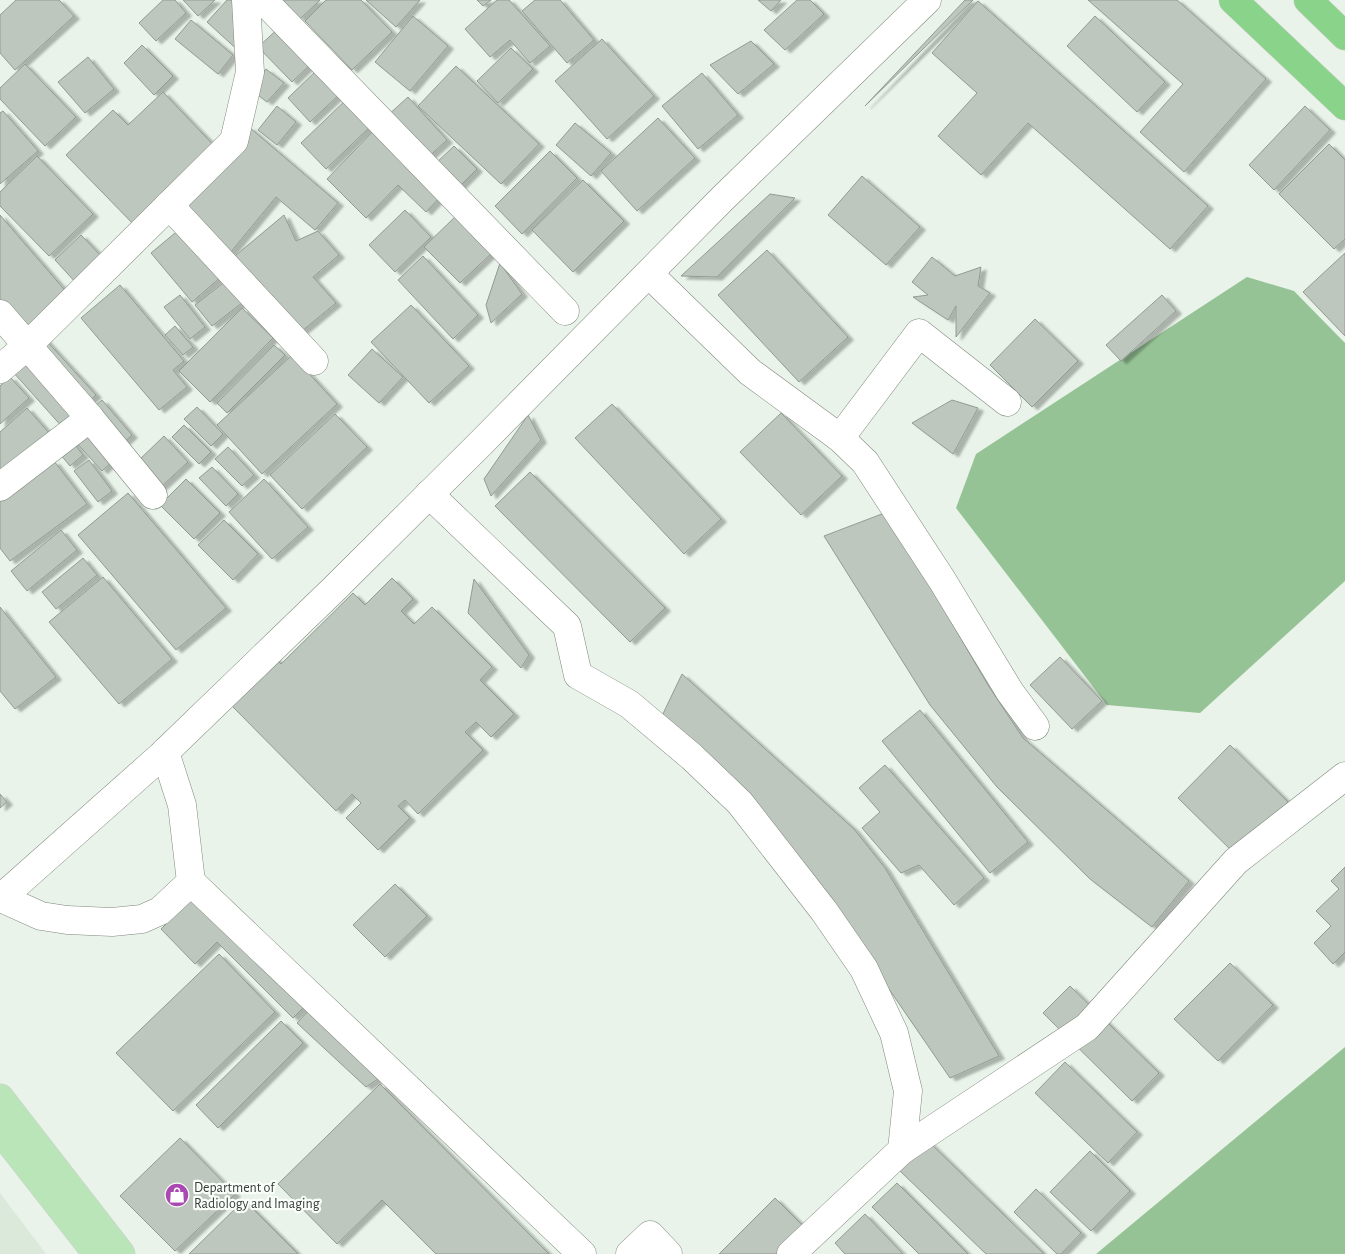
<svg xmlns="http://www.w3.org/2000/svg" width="1345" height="1254" font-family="'Alegreya Sans',sans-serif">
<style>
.built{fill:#dae9da}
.water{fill:#96c396}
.building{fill:#bdc7bd;stroke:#929b91;filter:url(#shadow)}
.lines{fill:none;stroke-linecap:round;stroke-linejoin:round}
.minor-casing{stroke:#80897f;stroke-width:29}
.major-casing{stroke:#cfd0cf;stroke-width:29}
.highway-casing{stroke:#cfd0cf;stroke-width:29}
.minor{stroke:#fff;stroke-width:28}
.major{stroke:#b9e5b9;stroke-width:28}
.highway{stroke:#8ad38a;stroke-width:28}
.labels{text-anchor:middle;stroke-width:4.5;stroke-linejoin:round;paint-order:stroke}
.poi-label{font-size:14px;fill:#383c38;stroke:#fafffa;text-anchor:start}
</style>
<defs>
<filter id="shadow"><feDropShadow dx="5.5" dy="3" stdDeviation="1" flood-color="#0004"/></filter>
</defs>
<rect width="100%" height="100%" fill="#e9f3e9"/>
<polygon class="built" points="0,1193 46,1254 0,1254"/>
<g class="water">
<polygon points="1247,277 1294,291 1345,343 1345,581 1200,713 1107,705 956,508 976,454"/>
<polygon points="1345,1047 1345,1254 1096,1254"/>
</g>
<g class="building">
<polygon points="16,0 59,0 74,16 15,70 0,53 0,15"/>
<polygon points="163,0 175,0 186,13 156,41 139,23"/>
<polygon points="183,0 215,0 198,16"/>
<polygon points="227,0 238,0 241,53 207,22"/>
<polygon points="282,0 320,0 300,19"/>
<polygon points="326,0 361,0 392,32 352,70 305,21"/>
<polygon points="366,0 420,0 396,27"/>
<polygon points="477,0 491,0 483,6"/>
<polygon points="497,0 509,0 550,46 530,63 510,40 490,57 465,29"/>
<polygon points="535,0 560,0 594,40 567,63 522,11"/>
<polygon points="758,0 781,0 771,11"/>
<polygon points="797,0 810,0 824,14 785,50 764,30"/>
<polygon points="965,0 973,0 865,106"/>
<polygon points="1088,0 1177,0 1266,79 1184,172 1140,132 1183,84"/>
<polygon points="978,1 1208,206 1170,249 1028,123 981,175 938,136 977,93 932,53"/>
<polygon points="413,16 448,46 410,91 375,62"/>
<polygon points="1095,16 1165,82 1137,112 1067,46"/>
<polygon points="191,20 233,55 218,74 175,39"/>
<polygon points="280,27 314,61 292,82 258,47"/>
<polygon points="602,39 654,96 607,139 555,81"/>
<polygon points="751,41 774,64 738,94 710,65"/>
<polygon points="142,45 173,76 154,95 124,63"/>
<polygon points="511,48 533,69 498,103 477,81"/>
<polygon points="88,57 114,89 85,113 58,82"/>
<polygon points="25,64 76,117 45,146 0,99 0,88"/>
<polygon points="456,66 539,144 501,184 418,106"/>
<polygon points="319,68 343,91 310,122 288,98"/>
<polygon points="266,69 284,83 267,102 250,89"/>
<polygon points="702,73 738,115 698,149 662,106"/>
<polygon points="163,92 220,152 139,230 66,155 113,110 128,125"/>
<polygon points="349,97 374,123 326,169 301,143"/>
<polygon points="408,97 447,140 425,160 386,117"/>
<polygon points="277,106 296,122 277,145 258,130"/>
<polygon points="1305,106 1330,130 1274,190 1249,165"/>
<polygon points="3,111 38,151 0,184 0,113"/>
<polygon points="658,118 695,158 637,211 601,171"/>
<polygon points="575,123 611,153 591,176 556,145"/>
<polygon points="249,127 338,203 315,230 276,197 230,253 179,210"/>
<polygon points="377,127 444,193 426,212 398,185 366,218 327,179"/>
<polygon points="1329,144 1345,160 1345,239 1334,249 1279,194"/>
<polygon points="454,146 477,169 457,189 434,165"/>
<polygon points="550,151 577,178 522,234 495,206"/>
<polygon points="37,156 93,214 49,256 0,206 0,192"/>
<polygon points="862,176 920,227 886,265 828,215"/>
<polygon points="583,180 624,221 573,272 532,230"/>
<polygon points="770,194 795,198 717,277 681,276"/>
<polygon points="405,210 431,237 395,272 369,245"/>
<polygon points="459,213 495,250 460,283 424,247"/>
<polygon points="0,215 69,295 26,332 0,302"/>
<polygon points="284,215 296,241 318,231 339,255 313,277 336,303 296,336 230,260"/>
<polygon points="181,228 222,276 192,302 151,253"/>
<polygon points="81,235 105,260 78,285 55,260"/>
<polygon points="767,250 848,337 799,382 718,295"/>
<polygon points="1345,253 1345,336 1303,292"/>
<polygon points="423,256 478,315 453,339 398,280"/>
<polygon points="932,257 955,276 981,267 978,286 990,293 956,337 956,306 948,320 913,297 928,295 912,282"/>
<polygon points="500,263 522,294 491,323 486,305"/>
<polygon points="231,277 247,299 212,326 195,305"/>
<polygon points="120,285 184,361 173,370 187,387 159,410 81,318"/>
<polygon points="180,295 205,327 190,339 164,307"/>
<polygon points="1162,295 1176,311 1121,361 1106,345"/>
<polygon points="411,305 469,366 429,403 371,342"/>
<polygon points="242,308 273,338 210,402 179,371"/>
<polygon points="1035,319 1078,361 1032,407 990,365"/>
<polygon points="175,326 193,347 183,355 165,335"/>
<polygon points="44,338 96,395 86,404 34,348"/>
<polygon points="274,345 285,355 227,413 217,403"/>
<polygon points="372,349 403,377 379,403 348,375"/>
<polygon points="292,355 337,404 262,474 217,425"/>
<polygon points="31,356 81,414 64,429 13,372"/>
<polygon points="10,377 29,398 0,424 0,386"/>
<polygon points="102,400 132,435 121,445 90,410"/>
<polygon points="952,400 978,408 953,454 912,423"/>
<polygon points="612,404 721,519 684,554 575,438"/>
<polygon points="197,407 223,434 211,446 184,419"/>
<polygon points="27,408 50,434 0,478 0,432"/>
<polygon points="781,413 842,476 801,515 740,452"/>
<polygon points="335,414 367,447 302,509 270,475"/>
<polygon points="528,415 541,440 491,496 484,479"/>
<polygon points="91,425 118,456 102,471 74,440"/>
<polygon points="184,425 211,452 199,464 172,437"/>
<polygon points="164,436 188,462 161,487 137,462"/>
<polygon points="69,437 83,455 70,466 55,448"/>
<polygon points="228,447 254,475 242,486 215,459"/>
<polygon points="89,460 112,491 98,502 74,471"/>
<polygon points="54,461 87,504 10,561 0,548 0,501"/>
<polygon points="212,467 238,494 226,506 199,478"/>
<polygon points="530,472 665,608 630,642 495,506"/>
<polygon points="186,479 220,513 194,539 160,505"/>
<polygon points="264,479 308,527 272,559 229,512"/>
<polygon points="128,493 226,608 176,650 78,535"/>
<polygon points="887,512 988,685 1023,738 1189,881 1152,927 1090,879 997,787 930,705 824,536"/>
<polygon points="224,520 258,554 233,580 198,545"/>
<polygon points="61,530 77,550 27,591 11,571"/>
<polygon points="83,558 97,575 56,609 42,592"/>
<polygon points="103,577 172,659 119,704 49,622"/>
<polygon points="392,578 413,599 401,611 414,624 432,607 492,667 480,680 514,714 491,737 476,722 465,732 483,750 418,814 405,800 398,806 410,818 378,850 346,818 361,803 352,794 336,811 228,702 274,657 281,664 353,593 365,605"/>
<polygon points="474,579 529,655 521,668 468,613"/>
<polygon points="0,607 56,677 15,709 0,691"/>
<polygon points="1060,657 1102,701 1072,729 1030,685"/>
<polygon points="682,674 854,829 885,868 999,1056 950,1078 832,906 660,720"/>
<polygon points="920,710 1028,842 990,873 882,741"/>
<polygon points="1230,745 1288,802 1236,855 1178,798"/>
<polygon points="885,765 984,878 954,905 919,865 901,873 862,828 880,812 859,788"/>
<polygon points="0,794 7,802 0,808"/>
<polygon points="1345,867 1345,952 1333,964 1314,943 1331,926 1316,911 1339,889 1331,881"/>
<polygon points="395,884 427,916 385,957 353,925"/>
<polygon points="199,891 309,1002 293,1018 217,942 195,964 161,929"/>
<polygon points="219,954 275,1012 173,1111 116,1053"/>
<polygon points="1230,963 1273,1005 1218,1061 1174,1019"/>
<polygon points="1070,986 1159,1073 1132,1101 1043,1013"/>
<polygon points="309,1010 381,1077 366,1087 297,1023"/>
<polygon points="281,1021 303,1043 218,1128 196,1105"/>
<polygon points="1065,1062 1137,1132 1108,1163 1035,1093"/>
<polygon points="380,1084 549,1254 436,1254 382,1200 337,1244 278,1184"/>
<polygon points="180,1138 235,1194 175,1251 120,1196"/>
<polygon points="927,1140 1044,1254 986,1254 898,1169"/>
<polygon points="1090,1151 1130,1191 1091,1231 1050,1192"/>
<polygon points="897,1183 968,1254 919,1254 872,1207"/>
<polygon points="1036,1189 1081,1233 1061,1254 1057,1254 1014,1212"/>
<polygon points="775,1198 806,1229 780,1254 719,1254"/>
<polygon points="244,1200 298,1254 189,1254"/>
<polygon points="865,1214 903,1254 845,1254 835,1243"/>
</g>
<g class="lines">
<g class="minor-casing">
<g id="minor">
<polyline points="263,0 565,311"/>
<polyline points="169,205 314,361"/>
<polyline points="649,274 750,372 840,438 865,462 942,580 1010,692 1035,726"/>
<polyline points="0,314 90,418 153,495"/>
<polyline points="0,369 27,346 234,141 250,72 246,0"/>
<polyline points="840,438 919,333 1007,402"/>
<polyline points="0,487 90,418"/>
<polyline points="429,494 567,626 578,675 629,704 692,757 740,803 824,911 864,969 894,1033 908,1091 902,1150 791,1254"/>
<polyline points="191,882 582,1254"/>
<polyline points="1,898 41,916 67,920 112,922 142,919 160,911 191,882 182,805 165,752"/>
<polyline points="0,899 161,756 334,589 480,444 722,199 927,0"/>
<polyline points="902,1150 1087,1027 1236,861 1345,776"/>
<polyline points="630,1254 650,1235 668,1254"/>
</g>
</g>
<g class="major-casing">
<g id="major">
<polyline points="0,1098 121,1254"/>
<polyline points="0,1130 97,1254"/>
</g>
</g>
<g class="highway-casing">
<g id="highway">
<polyline points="1233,0 1345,106"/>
<polyline points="1308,0 1345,36"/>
</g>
</g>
<use href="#minor" class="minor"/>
<use href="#major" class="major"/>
<use href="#highway" class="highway"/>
</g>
<defs>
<g id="shop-disc" transform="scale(1.25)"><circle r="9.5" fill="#aa49b1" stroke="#fafffa"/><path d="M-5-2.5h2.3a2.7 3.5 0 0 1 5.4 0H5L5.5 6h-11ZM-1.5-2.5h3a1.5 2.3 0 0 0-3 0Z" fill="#fff"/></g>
</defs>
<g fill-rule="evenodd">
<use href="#shop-disc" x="177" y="1195"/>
</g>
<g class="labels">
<g class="poi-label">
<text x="194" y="1192">Department of<tspan x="194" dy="16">Radiology and Imaging</tspan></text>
</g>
</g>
</svg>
